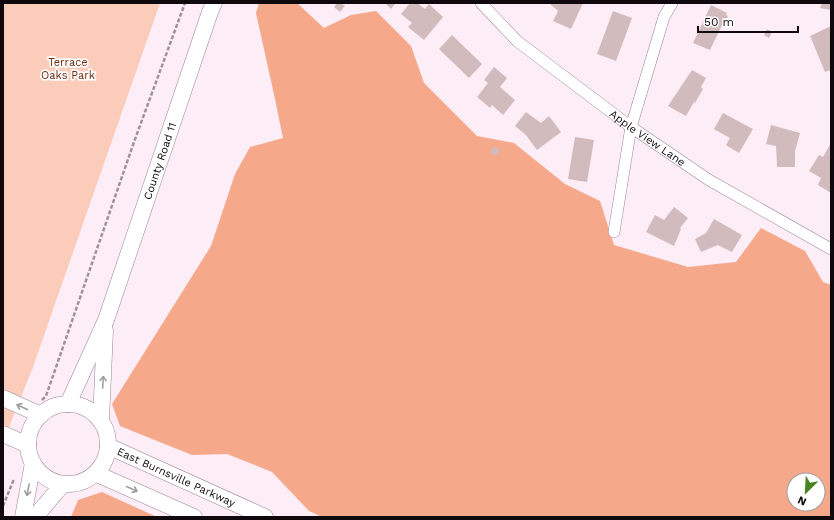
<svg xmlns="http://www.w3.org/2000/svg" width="834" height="520" font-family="'Work Sans',sans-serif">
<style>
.green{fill:#fcccba}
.forest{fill:#f6a88b;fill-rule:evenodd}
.building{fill:#d2bbbd}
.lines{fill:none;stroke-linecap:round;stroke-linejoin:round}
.street-casing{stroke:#988692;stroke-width:12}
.secondary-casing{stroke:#988692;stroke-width:17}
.path{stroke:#9e929a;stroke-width:2.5;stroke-dasharray:4 2;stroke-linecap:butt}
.street{stroke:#fff;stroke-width:11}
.secondary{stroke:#fff;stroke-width:16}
.oneway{stroke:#9f9d9e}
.labels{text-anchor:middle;stroke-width:3.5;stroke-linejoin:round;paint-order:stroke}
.park-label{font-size:11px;fill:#6f2b0d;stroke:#fff}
.street-label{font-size:11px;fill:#0f090d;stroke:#fff}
</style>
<rect width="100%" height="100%" fill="#fdedf7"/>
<polygon class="green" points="3,3 160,3 33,367 3,442"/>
<g class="forest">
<path d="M259,3H297L324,28L351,15L376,11L411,46L424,83L477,136L514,143L565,184L600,201L614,245L688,267L736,262L761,228L805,251L823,282L831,285V517H322L309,511L272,472L227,454L192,455L120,426L112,404L211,246L235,174L250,147L283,138L275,99L256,13ZM794,480H818V504H794Z"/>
<polygon points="102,492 157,517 71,517 78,500"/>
</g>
<g class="building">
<polygon points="337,3 341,3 345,6 340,12 334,7"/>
<polygon points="385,3 396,3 391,9"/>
<polygon points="410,3 417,3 425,9 429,4 443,17 424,40 408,27 412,23 401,14"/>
<polygon points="549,3 583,3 571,29 553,21 558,11"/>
<polygon points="822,3 831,3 831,10 820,8"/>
<polygon points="711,5 727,13 726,15 728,16 726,20 725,19 710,50 693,43"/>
<polygon points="613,11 632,18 616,61 597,54"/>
<polygon points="831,26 831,70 825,72 810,36"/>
<polygon points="767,29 772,32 769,38 764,35"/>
<polygon points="452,35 482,64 469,78 439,49"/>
<polygon points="494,67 507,78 500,87 515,100 503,115 492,105 490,108 477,97 488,83 484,80"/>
<polygon points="692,70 706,78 701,87 703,89 695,103 694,102 686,116 668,106"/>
<polygon points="526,112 541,123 549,116 561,132 537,150 526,135 515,126"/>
<polygon points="723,113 753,129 739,153 726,145 730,138 714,129"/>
<polygon points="771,125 800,133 795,151 795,167 777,167 776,146 766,144"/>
<polygon points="575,137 594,140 587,182 568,179"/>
<polygon points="831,143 831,193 818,185 821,178 809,171 819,155 823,157"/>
<polygon points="494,146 500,150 496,156 490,152"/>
<polygon points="674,207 688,218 680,228 681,229 674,246 646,232 655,215 664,220"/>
<polygon points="714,219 742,235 732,252 718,245 701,252 695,239 706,233"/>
</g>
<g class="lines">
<g class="street-casing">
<g id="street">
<path id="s1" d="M481,3L517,41L631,127L709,180L831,249"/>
<polyline points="614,232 631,127 664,17 672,3"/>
</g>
</g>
<g class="secondary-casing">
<g id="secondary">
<polyline points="3,398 41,415"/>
<circle cx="68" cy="444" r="40"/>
<path id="s2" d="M68,404L106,320L210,12L214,3"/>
<polyline points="101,421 105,330"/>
<polyline points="3,434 28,445"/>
<path id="s3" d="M108,446L265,517"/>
<polyline points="97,474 194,517"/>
<polyline points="23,517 33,463"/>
<polyline points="37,517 40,511 63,484"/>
</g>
</g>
<g class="path">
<polyline points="42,400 46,396 134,142 185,3"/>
<polyline points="3,506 14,479"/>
</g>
<use href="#street" class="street"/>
<use href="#secondary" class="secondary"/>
</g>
<defs><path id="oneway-shaft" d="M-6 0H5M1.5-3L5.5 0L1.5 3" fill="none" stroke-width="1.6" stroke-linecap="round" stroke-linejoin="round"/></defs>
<g class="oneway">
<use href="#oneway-shaft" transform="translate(103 382) rotate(-87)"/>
<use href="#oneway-shaft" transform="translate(22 407) rotate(-156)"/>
<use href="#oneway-shaft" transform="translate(132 489) rotate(24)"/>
<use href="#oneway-shaft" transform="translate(28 490) rotate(101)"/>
</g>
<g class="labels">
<g class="park-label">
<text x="68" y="66">Terrace<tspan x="68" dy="13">Oaks Park</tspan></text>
</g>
<g class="street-label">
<text dy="4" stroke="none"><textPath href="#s1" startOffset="215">Apple View Lane</textPath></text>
<text dy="4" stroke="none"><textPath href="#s2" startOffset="260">County Road 11</textPath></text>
<text dy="4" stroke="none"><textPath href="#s3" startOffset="75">East Burnsville Parkway</textPath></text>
</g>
</g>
<rect width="834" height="520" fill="none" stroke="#0f090d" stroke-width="8"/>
<g transform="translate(806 492) rotate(204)"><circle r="19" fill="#ffffff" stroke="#9f9d9e"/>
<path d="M0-3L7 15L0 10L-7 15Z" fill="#478320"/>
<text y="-6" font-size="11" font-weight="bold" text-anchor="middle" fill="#0f090d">N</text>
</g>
<path d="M698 26v6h100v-6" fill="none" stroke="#0f090d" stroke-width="2"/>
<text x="704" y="26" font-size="12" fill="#0f090d" stroke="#ffffff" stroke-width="3" paint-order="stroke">50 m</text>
</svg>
